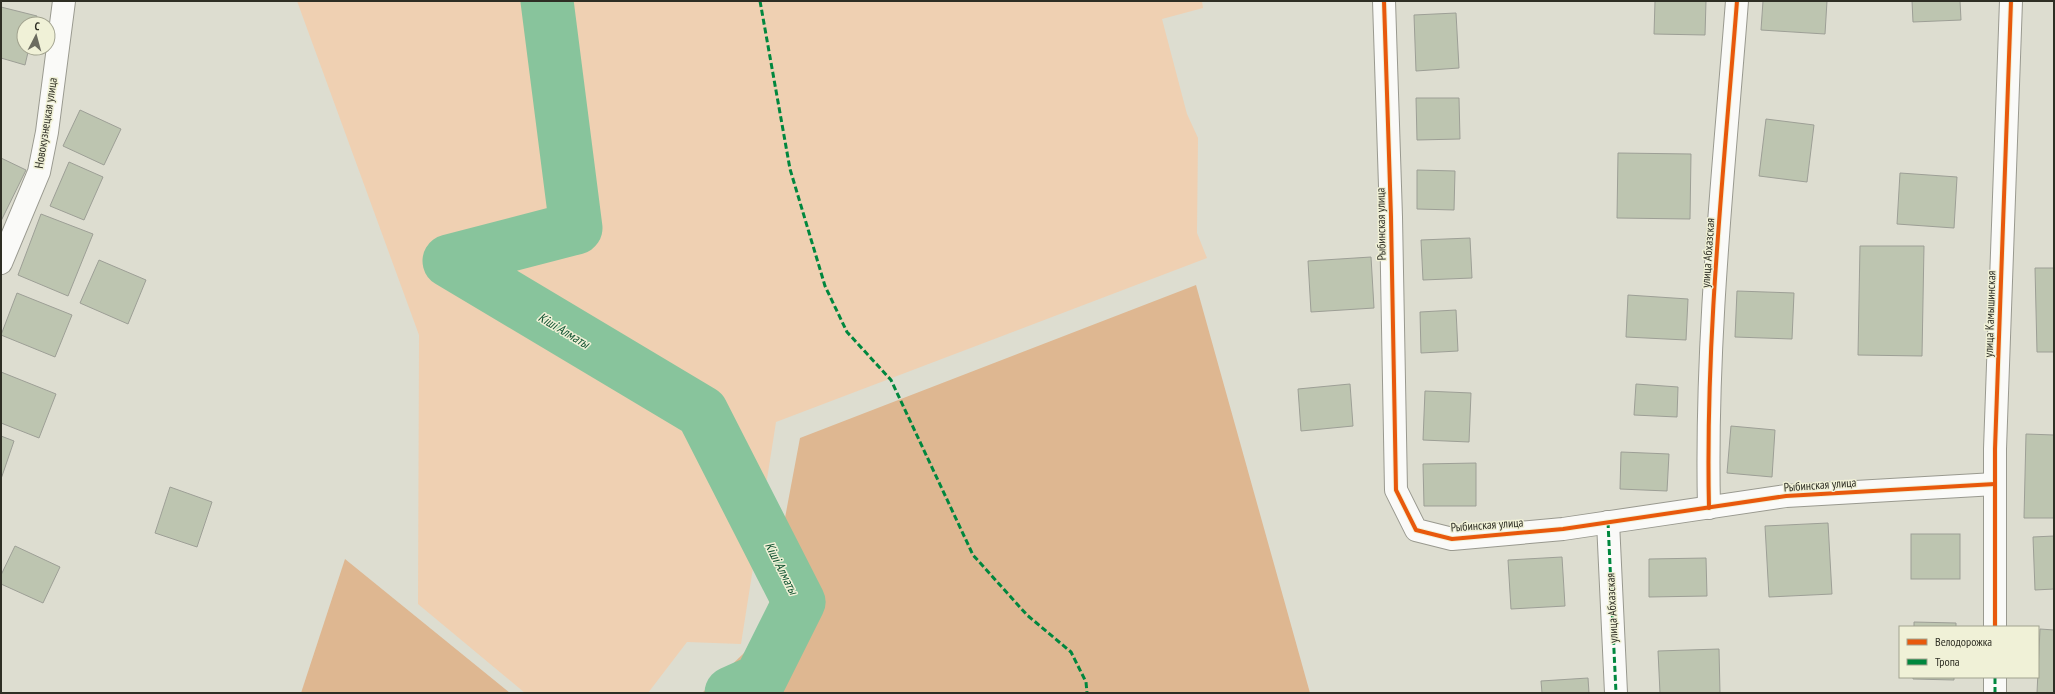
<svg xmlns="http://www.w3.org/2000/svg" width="2055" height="694" font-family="'PT Sans Narrow',sans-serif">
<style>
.green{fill:#efd0b2}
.forest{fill:#deb791}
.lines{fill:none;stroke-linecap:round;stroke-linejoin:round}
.river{stroke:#88c49c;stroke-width:53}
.building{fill:#bdc5b0;stroke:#9d9f96}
.minor-casing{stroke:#99998f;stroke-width:24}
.minor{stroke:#fafaf8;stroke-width:22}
.quiet{stroke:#00873e;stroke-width:3;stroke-dasharray:6 3;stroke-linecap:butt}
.cycleway-casing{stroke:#f0f1d7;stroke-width:6}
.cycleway{stroke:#e8590c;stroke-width:4}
.labels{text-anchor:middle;stroke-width:3;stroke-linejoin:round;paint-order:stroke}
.street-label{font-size:12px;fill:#2e2e24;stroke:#f0f1d7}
.water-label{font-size:13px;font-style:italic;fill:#115331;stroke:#f0f1d7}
</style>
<rect width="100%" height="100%" fill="#ddddd0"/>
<polygon class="green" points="297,1 1202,1 1203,8 1162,19 1187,114 1198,138 1197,233 1207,258 776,422 741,644 687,642 648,693 525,693 418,604 419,335"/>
<g class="forest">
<polygon points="1196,285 1310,693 702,693 763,635 800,438"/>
<polygon points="345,559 510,693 301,693"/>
</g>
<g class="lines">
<polyline class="river" points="547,1 576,228 449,261 702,412 799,602 760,680 731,693"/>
</g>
<g class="building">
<polygon points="1655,1 1706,1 1705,35 1654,34"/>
<polygon points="1763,1 1827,1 1825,34 1761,30"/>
<polygon points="1912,1 1960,1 1961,20 1913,22"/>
<polygon points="1,7 37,16 35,24 24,24 24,48 29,48 25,65 1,58"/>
<polygon points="1456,13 1459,68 1416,71 1414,15"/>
<polygon points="1416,98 1459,98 1460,139 1417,140"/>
<polygon points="80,110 121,129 104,165 63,146"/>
<polygon points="1766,119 1814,125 1807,182 1759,176"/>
<polygon points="1618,153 1691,154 1690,219 1617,218"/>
<polygon points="1,158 26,170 1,221"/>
<polygon points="69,162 103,177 84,220 50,206"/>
<polygon points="1417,170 1455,171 1454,210 1417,209"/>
<polygon points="1900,173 1957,177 1954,228 1897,224"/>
<polygon points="41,214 93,234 68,296 18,275"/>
<polygon points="1470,238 1472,278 1423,280 1421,240"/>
<polygon points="1860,246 1924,246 1922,356 1858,355"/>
<polygon points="1371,257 1374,308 1311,312 1308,261"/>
<polygon points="99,260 146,280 128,324 80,303"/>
<polygon points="2035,268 2054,268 2054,352 2037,352"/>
<polygon points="1737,291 1794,293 1792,339 1735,337"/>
<polygon points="17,293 72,315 55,357 1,335"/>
<polygon points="1628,295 1688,299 1686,340 1626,337"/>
<polygon points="1456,310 1458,351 1421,353 1420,312"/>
<polygon points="1,372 56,394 39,438 1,423"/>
<polygon points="1350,384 1353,426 1301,431 1298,389"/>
<polygon points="1636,384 1678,387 1677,417 1634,415"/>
<polygon points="1425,391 1471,393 1469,442 1423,440"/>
<polygon points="1731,426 1775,430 1772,477 1727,473"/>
<polygon points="2026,434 2054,435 2054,518 2024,518"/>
<polygon points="1,436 14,441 1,479"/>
<polygon points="1621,452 1669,454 1667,491 1620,489"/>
<polygon points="1476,463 1476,506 1424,506 1423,464"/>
<polygon points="170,487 212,502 197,547 155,533"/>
<polygon points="1828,523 1832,594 1769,597 1765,526"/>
<rect x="1911" y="534" width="49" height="45"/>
<polygon points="2054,536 2054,589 2035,590 2033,537"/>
<polygon points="15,546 60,567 43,603 1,584 1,575"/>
<polygon points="1562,557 1565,606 1511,609 1508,560"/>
<polygon points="1706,558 1707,596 1649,597 1649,559"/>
<polygon points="1914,622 1956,623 1956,627 1914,627"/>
<polygon points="2040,629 2054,630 2054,693 2037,693"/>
<polygon points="1719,649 1720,693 1660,693 1658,651"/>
<polygon points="1913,677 1954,677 1954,680 1913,679"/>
<polygon points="1588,678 1589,693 1542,693 1541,681"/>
</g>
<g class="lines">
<g class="minor-casing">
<g id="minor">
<polyline points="1384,1 1391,217 1396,490 1416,530 1452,539 1563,529 1786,496 1995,484"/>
<polyline points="1,263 39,172 47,132 64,1"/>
<path d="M1709,508C1705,339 1724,169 1737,1"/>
<polyline points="1608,522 1616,693"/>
<polyline points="1995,627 1995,449 2011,1"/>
<polyline points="1995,693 1995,677"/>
</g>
</g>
<use href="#minor" class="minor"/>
<g class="quiet">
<polyline points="760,1 790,169 825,286 847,332 891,380 973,555 1027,615 1071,652 1086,682 1087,693"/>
<polyline points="1608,522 1616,693"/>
<polyline points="1995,693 1995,677"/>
</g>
<g class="cycleway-casing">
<g id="cycleway">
<polyline points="1384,1 1391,217 1396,490 1416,530 1452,539 1563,529 1786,496 1995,484"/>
<path d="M1709,508C1705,339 1724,169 1737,1"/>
<polyline points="1995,627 1995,449 2011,1"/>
</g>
</g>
<use href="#cycleway" class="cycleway"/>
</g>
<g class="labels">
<g class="street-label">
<text transform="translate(46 123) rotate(-81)" y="4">Новокузнецкая улица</text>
<text transform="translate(1381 224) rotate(-91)" y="4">Рыбинская улица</text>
<text transform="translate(1708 253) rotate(-86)" y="4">улица Абхазская</text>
<text transform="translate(1990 314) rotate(-88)" y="4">улица Камышинская</text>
<text transform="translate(1820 485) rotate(-4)" y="4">Рыбинская улица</text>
<text transform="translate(1487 525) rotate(-4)" y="4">Рыбинская улица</text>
<text transform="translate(1612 608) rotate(-93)" y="4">улица Абхазская</text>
</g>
<g class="water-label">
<text transform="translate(564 330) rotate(31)" y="5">Кіші Алматы</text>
<text transform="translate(782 568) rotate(63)" y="5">Кіші Алматы</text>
</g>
</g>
<rect width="2055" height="694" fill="none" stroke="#2e2e24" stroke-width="4"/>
<rect x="1899" y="626" width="140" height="52" fill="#f0f1d7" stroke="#a2a38f"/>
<rect x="1907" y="639" width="20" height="6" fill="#e8590c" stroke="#a2a38f"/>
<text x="1935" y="646" font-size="12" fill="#2e2e24">Велодорожка</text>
<rect x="1907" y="659" width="20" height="6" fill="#00873e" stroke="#a2a38f"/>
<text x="1935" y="666" font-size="12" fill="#2e2e24">Тропа</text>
<g transform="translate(36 36) rotate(6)"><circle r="19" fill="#f0f1d7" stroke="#a2a38f"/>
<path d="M0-3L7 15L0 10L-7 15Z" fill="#6b6b60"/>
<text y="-6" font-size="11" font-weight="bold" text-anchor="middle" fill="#2e2e24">С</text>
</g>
</svg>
